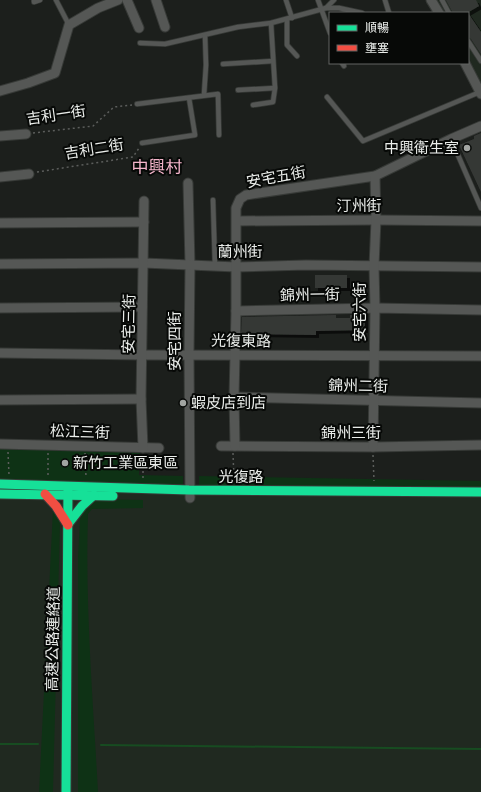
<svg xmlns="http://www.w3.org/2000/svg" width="481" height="792" font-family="'Exo 2','Noto Sans TC',sans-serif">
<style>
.built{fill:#202920}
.green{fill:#0e3215}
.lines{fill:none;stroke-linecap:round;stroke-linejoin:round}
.stream{stroke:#174c21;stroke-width:2}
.building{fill:#363936;filter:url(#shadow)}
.lane-casing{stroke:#373a37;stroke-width:6}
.street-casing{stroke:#373a37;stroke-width:11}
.fast-casing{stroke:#373a37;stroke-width:11}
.jam-casing{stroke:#373a37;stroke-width:11}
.path{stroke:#5c5e5c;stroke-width:1.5;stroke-dasharray:2 3;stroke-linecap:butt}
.lane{stroke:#555755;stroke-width:4.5}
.street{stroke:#555755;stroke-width:9}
.fast{stroke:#16e098;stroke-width:9}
.jam{stroke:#f24e42;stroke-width:9}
.poi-dot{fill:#a2a5a2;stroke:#070907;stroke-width:1.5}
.labels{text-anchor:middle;stroke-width:4;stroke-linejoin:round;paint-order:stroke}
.street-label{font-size:15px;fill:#eaedea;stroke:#070907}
.poi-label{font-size:15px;fill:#eaedea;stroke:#070907;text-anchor:start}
.quarter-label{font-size:17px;fill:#f5b5cb;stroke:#070907}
</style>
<defs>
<filter id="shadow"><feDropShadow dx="3" dy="3" stdDeviation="0" flood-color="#0009"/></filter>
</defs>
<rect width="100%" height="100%" fill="#1c1f1c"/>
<g class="built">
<polygon points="435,0 481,0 481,85 468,61 468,13 442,13"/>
<polygon points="0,492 481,496 481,792 0,792"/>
</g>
<g class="green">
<polygon points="0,446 140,450 139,475 183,476 183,487 0,483"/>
<polygon points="199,476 481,481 481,490 199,489"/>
<path d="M99,499L143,500V508L92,509L88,514C85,607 93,699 98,792H78V557L80,519L83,510Z"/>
<polygon points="53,509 58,515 60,524 53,792 39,792"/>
</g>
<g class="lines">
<g class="stream">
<polyline points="0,744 38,744"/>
<polyline points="101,745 481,749"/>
</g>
</g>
<g class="building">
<polygon points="446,0 476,0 479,6 467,13 453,13"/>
<polygon points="468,13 481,32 481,54 471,39 468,37"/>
<polygon points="481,133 481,192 459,145 474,139 474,136"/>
<rect x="315" y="275" width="32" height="13"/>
<polygon points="365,314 365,330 316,331 316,335 241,334 242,317 336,315 336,318 350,318 350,315"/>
</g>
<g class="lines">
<g class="lane-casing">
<g id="lane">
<polyline points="34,0 34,2 40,0"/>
<polyline points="56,0 69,25"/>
<polyline points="286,0 292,18"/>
<polyline points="318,0 330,33"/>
<polyline points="385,0 389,13"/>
<polyline points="442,0 449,13"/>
<polyline points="326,8 339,8 362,13"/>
<polyline points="287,19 287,45 297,56"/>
<polyline points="468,41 481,61"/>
<polyline points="140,43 165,44 238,27 271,23 326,8 334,0"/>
<polyline points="342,63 344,66"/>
<polyline points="223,64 273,61"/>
<polyline points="238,90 275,88"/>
<polyline points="204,95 206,65 205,35"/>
<polyline points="327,97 363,141 480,92"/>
<polyline points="137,104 218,94 219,135"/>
<polyline points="253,105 273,102 275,88 271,23"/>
<polyline points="451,139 481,208"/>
<polyline points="142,143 195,135 189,98"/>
<polyline points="213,200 215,266"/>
</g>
</g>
<g class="street-casing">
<g id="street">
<polyline points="127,0 139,28"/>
<polyline points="156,0 165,27"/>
<polyline points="431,0 439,13"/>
<polyline points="465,63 481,94"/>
<polyline points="0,91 28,83 55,73 69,25 98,8 118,0"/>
<polyline points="0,136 26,134"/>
<polyline points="0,177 29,174"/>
<polyline points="188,183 190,265 189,354 190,498"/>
<polyline points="237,221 376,220 481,221"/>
<polyline points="0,223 144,222"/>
<polyline points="0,264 144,263 236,267 306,265 481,267"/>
<polyline points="0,308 142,307"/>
<polyline points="236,311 375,308 481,310"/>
<polyline points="0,353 142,355 481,356"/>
<polyline points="234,397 481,403"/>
<polyline points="0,400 141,399"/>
<polyline points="0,444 159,448"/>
<polyline points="221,446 373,447 481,445"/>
<polyline points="235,446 234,397 236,311 236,208 240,199 246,195 375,176 451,139 481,126"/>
<polyline points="373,447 375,308 374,266 376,220 375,176"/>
<polyline points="143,448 141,399 144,201"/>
</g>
</g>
<g class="fast-casing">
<g id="fast">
<polyline points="0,484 189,490 481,492"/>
<polyline points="0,494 113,496"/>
<polyline points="68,524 82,506 94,495"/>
<polyline points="66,792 68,487"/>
</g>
</g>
<g class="jam-casing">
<polyline id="jam" points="45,494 56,506 68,525"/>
</g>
<g class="path">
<polyline points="33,133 93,126 114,107 132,105"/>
<polyline points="37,172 133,157 139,148"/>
<polyline points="8,452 9,475"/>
<polyline points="48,453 48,475"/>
<polyline points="85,453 86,477"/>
<polyline points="233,453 234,481"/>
<polyline points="373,455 374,481"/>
<polyline points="143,456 143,478"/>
</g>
<use href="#lane" class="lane"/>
<use href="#street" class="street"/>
<use href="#fast" class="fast"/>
<use href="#jam" class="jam"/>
</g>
<g class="poi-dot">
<circle cx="467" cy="148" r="4"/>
<circle cx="183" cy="403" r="4"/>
<circle cx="65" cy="463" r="4"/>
</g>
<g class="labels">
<g class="street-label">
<text transform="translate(56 115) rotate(-8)" y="5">吉利一街</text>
<text transform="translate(94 149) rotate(-9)" y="5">吉利二街</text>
<text transform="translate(276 177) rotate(-10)" y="5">安宅五街</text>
<text x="359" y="211">汀州街</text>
<text x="240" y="257">蘭州街</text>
<text transform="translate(310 295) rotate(-1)" y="5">錦州一街</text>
<text transform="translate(360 312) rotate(-90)" y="5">安宅六街</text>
<text transform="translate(129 324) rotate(-89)" y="5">安宅三街</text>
<text transform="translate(175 341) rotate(-90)" y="5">安宅四街</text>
<text transform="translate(241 341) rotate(1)" y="5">光復東路</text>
<text transform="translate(358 386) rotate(1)" y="5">錦州二街</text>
<text transform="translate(80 432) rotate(2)" y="5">松江三街</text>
<text x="351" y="438">錦州三街</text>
<text x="241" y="482">光復路</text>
<text transform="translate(53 639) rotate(-89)" y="5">高速公路連絡道</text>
</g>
<g class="poi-label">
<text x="459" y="153" text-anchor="end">中興衛生室</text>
<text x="191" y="408">蝦皮店到店</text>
<text x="73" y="468">新竹工業區東區</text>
</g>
<g class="quarter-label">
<text x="157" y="173">中興村</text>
</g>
</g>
<rect x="329" y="12" width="140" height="52" fill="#070907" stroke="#626462"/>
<rect x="337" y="25" width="20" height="6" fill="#16e098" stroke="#626462"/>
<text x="365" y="32" font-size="12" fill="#eaedea">順暢</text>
<rect x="337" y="45" width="20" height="6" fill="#f24e42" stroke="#626462"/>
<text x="365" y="52" font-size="12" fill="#eaedea">壅塞</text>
</svg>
